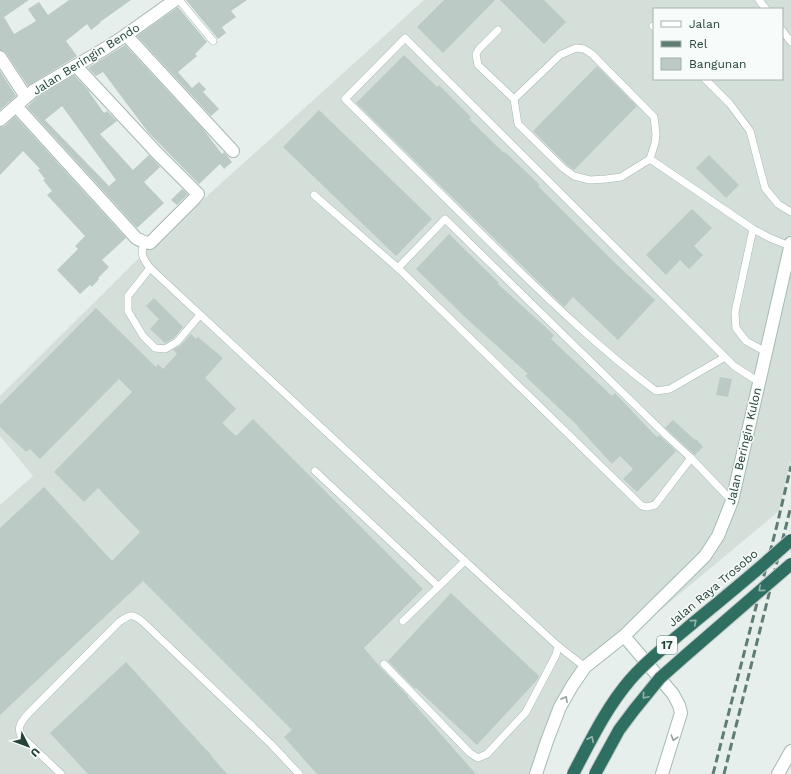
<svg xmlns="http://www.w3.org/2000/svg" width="791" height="774" font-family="'Work Sans',sans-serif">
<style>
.built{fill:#d4dfda;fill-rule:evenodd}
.building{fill:#bbcac4;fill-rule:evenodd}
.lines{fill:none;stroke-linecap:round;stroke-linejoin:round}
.lane-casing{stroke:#a8b8b2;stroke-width:8}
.street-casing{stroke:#a8b8b2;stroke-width:14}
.secondary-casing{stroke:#a4bbb3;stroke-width:14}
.lane{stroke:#fff;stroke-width:7}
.street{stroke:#fff;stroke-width:12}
.secondary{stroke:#fff;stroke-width:12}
.rail{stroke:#5f7d75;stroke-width:3;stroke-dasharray:8 4;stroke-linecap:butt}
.highway-bridge-casing{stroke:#c2cac8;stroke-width:14;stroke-linecap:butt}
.highway-bridge{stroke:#2f6f62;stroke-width:12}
.oneway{stroke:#93b5ae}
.oneway2{stroke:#92a09c}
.labels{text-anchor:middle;stroke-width:3;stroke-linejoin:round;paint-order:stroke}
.shield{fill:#f7fbf9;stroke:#637a73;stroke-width:1}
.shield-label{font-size:11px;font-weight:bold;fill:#24423a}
.street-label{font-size:12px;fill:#24423a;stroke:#f7fbf9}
</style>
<rect width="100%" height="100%" fill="#e6efeb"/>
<path class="built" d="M424,0H791V460L779,511L652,617L578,668L536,774H0V505L33,476L0,436V396L143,254ZM654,9H782V79H654Z"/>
<g class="building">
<polygon points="0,0 29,0 4,17 14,34 36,21 28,9 39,2 48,15 69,0 131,0 100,22 100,23 91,30 87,24 66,41 77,56 28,86 6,53 4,51 0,50"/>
<polygon points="186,0 247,0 231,11 236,17 222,27 226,33 218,39"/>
<polygon points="444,0 495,0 443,53 417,27"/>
<polygon points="500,0 544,0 566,22 544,44"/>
<polygon points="178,7 207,42 195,54 197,56 178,72 192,88 199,82 206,89 203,92 219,109 211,116 137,36"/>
<polygon points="125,45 203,129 222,154 224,152 232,162 224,169 220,164 199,184 148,132 103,72 96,76 88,68"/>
<polygon points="404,55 437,87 439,85 471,117 469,119 504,153 505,152 540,185 538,186 615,263 655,300 618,340 573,297 564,307 504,248 356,103"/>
<polygon points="597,66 637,106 574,170 566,164 533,131"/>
<polygon points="0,71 16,96 0,110"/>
<path d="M74,75L90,92H89L104,113L107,111L117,121L100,134L133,170L149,155L160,167L144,182L164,203L137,228L27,107L37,97ZM62,106L116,180L109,186L45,120Z"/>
<polygon points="319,110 432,219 396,256 283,147"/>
<polygon points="15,116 126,238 102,260 109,267 98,278 99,279 92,287 90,285 80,294 57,270 78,249 75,246 85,236 47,195 52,191 43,180 45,179 38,170 40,169 23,151 0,175 0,127 5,126"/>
<polygon points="709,155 739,185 726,198 696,168"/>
<polygon points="182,189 188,194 177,205 171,200"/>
<polygon points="692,209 712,228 694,246 703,255 689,269 680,260 666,275 646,255"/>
<polygon points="449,234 499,283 498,284 554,335 551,339 612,396 615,393 650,430 657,437 659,435 676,451 637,492 623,479 633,469 620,456 612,464 578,427 578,426 525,376 528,374 466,318 416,269"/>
<polygon points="154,298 183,327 174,338 165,343 150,329 159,319 146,306"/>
<polygon points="96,308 156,367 158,364 163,369 177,354 173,350 181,345 191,334 196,339 198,337 223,358 205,378 236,409 222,423 236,436 253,419 423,589 364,648 380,667 408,696 407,696 476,774 317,774 284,737 292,730 143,581 0,715 0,528 44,487 112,561 140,532 98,488 84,502 54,472 132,392 119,379 40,459 30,449 26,452 0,427 0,405"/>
<polygon points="720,377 732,379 728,397 716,395"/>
<polygon points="673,420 695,440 696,439 703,447 695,455 665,428"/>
<polygon points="451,593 539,676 537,680 477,745 416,688 415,689 388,661"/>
<polygon points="126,662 212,756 211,756 227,774 88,774 50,733"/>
</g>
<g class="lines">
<g class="lane-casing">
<g id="lane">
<polyline points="179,0 213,41"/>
<polyline points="759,0 766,9"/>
<polyline points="653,26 654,27"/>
<polyline points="498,30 479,49 476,54 478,65 514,99 518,124 563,168 574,176 590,180 606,179 621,177 650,159"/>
<polyline points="782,30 791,42"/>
<polyline points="705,79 730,104 750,131 765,188 778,204 791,212"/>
<polyline points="514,99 560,55 576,48 584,49 592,54 654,117 656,134 655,143 650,159 753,229 770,238 790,246"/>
<polyline points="314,195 398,268 642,506 647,507 655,505 691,458"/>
<polyline points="753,229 735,312 736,328 746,341 766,352"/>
<path d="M144,243C140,254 143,259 150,268L465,561L558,646L585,667"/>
<polyline points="150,268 128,296 128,311 143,336 155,348 165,349 177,342 200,315"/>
<polyline points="398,268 445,219 667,436 691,458 732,501"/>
<path d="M725,357L670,389L656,391C600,349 550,301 500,252C448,201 396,150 345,99L405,38L725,357L734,366L759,382"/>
<polyline points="315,471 438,586"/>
<polyline points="403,621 465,561"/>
<polyline points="384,664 470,753 478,758 487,754 526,712 556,655 558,646"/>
<path d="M61,774L21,736C17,727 21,723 26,716L119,622C130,614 133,613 144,623L271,744L299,774"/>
</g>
</g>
<g class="street-casing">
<g id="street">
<polyline points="126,35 233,151"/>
<polyline points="0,57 26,97"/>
<path d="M16,106L136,238C141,241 144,243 150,243L194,199L198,194L157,153L76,66"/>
<polyline points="0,120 33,91 106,48 126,35 175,0"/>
<polyline points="778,774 791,751"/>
</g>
</g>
<g class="secondary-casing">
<g id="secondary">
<polyline points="624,636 673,694 679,705 681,713 662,774"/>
<polyline points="536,774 547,741 560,707 572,686 585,667 624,636 705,556 718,536 732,501 791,243"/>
</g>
</g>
<use href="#lane" class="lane"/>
<use href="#street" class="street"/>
<use href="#secondary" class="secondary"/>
<g class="rail">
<polyline points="713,774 777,525 791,466"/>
<polyline points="724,774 791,506"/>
</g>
<g class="highway-bridge-casing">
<g id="highway-bridge">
<path d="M573,774C590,742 606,708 630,680C646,661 667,645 686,629C721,600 757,571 791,540"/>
<polyline points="595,774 619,730 634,710 660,678 686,655 791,564"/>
</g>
</g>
<use href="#highway-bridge" class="highway-bridge"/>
</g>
<defs><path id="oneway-chevron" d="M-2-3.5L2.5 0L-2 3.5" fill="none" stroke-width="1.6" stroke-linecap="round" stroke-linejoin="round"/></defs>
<g class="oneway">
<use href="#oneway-chevron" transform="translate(761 589) rotate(139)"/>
<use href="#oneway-chevron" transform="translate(694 622) rotate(-40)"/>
<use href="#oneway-chevron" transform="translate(645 696) rotate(130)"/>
<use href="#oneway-chevron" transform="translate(591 739) rotate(-63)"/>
</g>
<g class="oneway2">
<use href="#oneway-chevron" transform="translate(565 699) rotate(-61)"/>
<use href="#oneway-chevron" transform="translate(674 738) rotate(107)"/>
</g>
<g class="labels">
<rect class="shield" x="657" y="636" width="20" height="18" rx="3"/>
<g class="shield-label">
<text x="667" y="649">17</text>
</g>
<g class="street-label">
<text transform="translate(86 59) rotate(-32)" y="4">Jalan Beringin Bendo</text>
<text transform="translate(744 446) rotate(-77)" y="4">Jalan Beringin Kulon</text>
<text transform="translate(713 588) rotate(-40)" y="4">Jalan Raya Trosobo</text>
</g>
</g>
<rect x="653" y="8" width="130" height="72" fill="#f7fbf9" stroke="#a3b1ad"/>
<rect x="661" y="21" width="20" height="6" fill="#ffffff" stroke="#a3b1ad"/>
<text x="689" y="28" font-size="12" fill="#24423a">Jalan</text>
<rect x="661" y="41" width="20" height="6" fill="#5f7d75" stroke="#a3b1ad"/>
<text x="689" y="48" font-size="12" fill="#24423a">Rel</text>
<rect x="661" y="58" width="20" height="12" fill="#bbcac4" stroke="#a3b1ad"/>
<text x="689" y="68" font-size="12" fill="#24423a">Bangunan</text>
<g transform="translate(28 746) rotate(132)" stroke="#f7fbf9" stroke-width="3" paint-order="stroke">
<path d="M0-3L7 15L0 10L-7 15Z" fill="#24423a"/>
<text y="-6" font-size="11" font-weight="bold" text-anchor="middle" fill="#24423a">U</text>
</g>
</svg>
